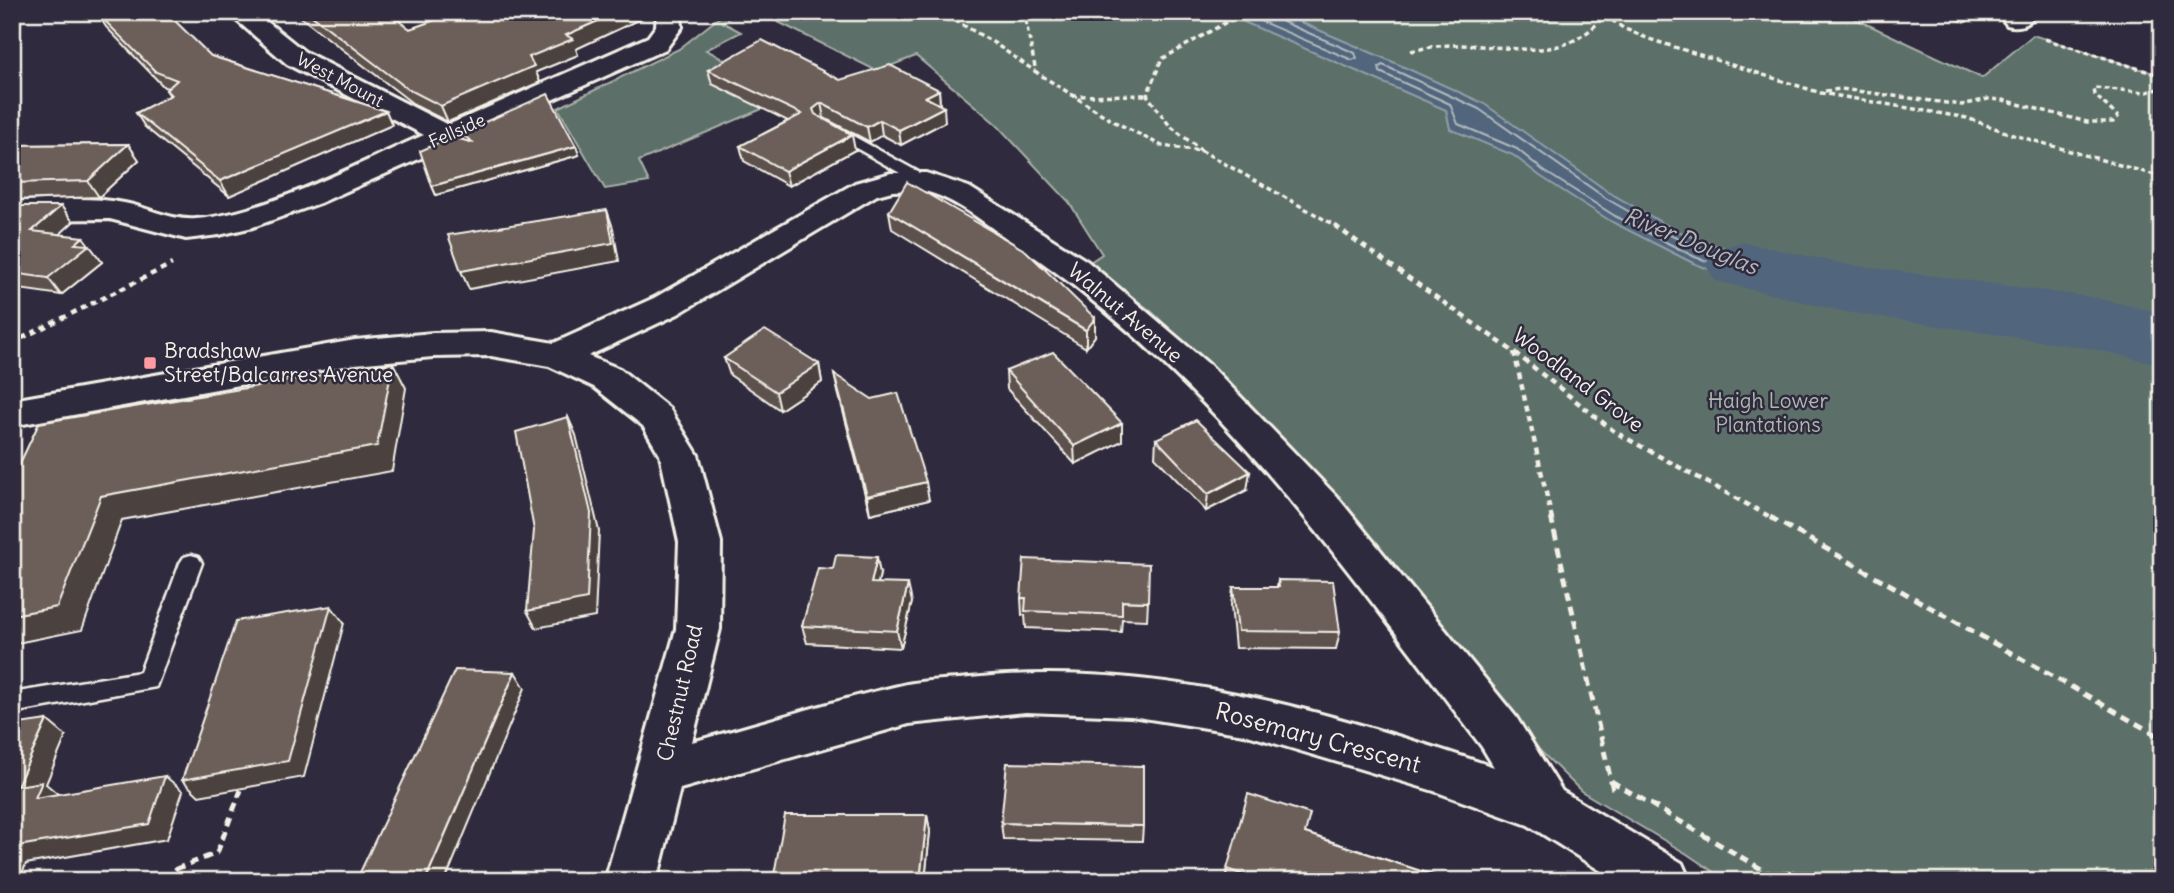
<svg xmlns="http://www.w3.org/2000/svg" width="2174" height="893" font-family="Delius,sans-serif">
<style>
.green{fill:#5b7069;stroke:#a8b0a8;stroke-width:2}
.water{fill:#51667c;stroke:#929ea7;stroke-width:2}
.lines{fill:none;stroke-linecap:round;stroke-linejoin:round}
.shore{stroke:#b3b9bd;stroke-width:2}
.river{fill:#51667c;fill-rule:evenodd}
.service-casing{stroke:#f4f1e8;stroke-width:5}
.minor-casing{stroke:#f4f1e8;stroke-width:6}
.path-far2{stroke:#f4f1e8;stroke-width:3.5;stroke-dasharray:5 3.5;stroke-linecap:butt}
.path-far1{stroke:#f4f1e8;stroke-width:4.5;stroke-dasharray:6 5;stroke-linecap:butt}
.path{stroke:#f4f1e8;stroke-width:5;stroke-dasharray:9 6;stroke-linecap:butt}
.service{fill:#2f2a3d;fill-rule:evenodd}
.minor{fill:#2f2a3d;fill-rule:evenodd}
.wall{fill:#5d514d;stroke:#f4f1e8;stroke-width:2}
.shaded-wall{fill:#4c423f;stroke:#f4f1e8;stroke-width:2}
.building{fill:#6c5e5a;stroke:#f4f1e8;stroke-width:2}
.poi-dot{fill:#ff9aa2;stroke:#2f2a3d;stroke-width:2.5}
.labels{text-anchor:middle;stroke-width:5;stroke-linejoin:round;paint-order:stroke}
.far-street-label{font-size:18px;fill:#f4f1e8;stroke:#2f2a3d}
.street-label{font-size:21px;fill:#f4f1e8;stroke:#2f2a3d}
.poi-label{font-size:21px;fill:#f4f1e8;stroke:#2f2a3d;text-anchor:start}
.park-label{font-size:21px;fill:#afb7af;stroke:#2f2a3d}
.water-label{font-size:23px;font-style:italic;fill:#b3b9bd;stroke:#2f2a3d}
.near-street-label{font-size:24px;fill:#f4f1e8;stroke:#2f2a3d}
</style>
<rect width="100%" height="100%" fill="#2f2a3d"/>
<filter id="ink" filterUnits="userSpaceOnUse"><feTurbulence type="fractalNoise" baseFrequency=".0143" numOctaves="2"/><feDisplacementMap in="SourceGraphic" scale="14" xChannelSelector="R" yChannelSelector="G"/><feConvolveMatrix kernelMatrix="1 2 1 2 8 2 1 2 1" color-interpolation-filters="sRGB"/></filter>
<g filter="url(#ink)">
<g class="green">
<polygon points="726,12 740,12 722,22 741,32 706,50 741,68 762,109 639,161 649,182 605,189 558,108 679,49"/>
<polygon points="758,12 1841,12 1982,78 2033,35 2150,72 2162,72 2162,881 1727,881 1687,854 1581,791 1516,727 1211,369 1151,311 1087,264 1102,254 1069,202 996,124 916,56 877,71"/>
</g>
<polygon class="water" points="1221,12 1277,12 1393,62 1483,103 1610,193 1675,230 1711,244 1774,262 1839,273 1870,296 1848,305 1734,279 1693,263 1612,222 1540,176 1513,155 1450,129 1446,110"/>
<g class="lines">
<g class="shore">
<polyline points="1239,12 1352,60 1357,58 1355,53 1281,21 1277,12"/>
<polygon points="1383,65 1479,109 1607,199 1672,236 1709,251 1772,269 1835,280 1851,291 1852,295 1846,298 1736,272 1695,257 1615,216 1544,171 1517,149 1458,124 1450,104 1380,72 1379,67"/>
</g>
<polygon class="river" points="1742,242 1845,264 2092,297 2162,313 2162,365 2092,349 1845,312 1716,281 1705,265 1716,249"/>
<g class="service-casing">
<g id="service">
<polygon points="833,125 931,179 934,182 931,185 921,185 828,132 826,129"/>
<polygon points="191,555 198,557 202,563 156,687 12,713 12,693 140,672 180,563 184,557"/>
</g>
</g>
<g class="minor-casing">
<g id="minor">
<path d="M227,12H255L305,52L448,125L648,37L656,26L657,12H681L682,27L666,49L320,203L253,227L219,235L186,239L110,219L12,220V202C49,200 87,196 124,203C147,207 171,221 196,219C266,214 358,163 424,135L287,64Z"/>
<path d="M2010,12H2037C2029,24 2021,29 2007,25L2003,20Z"/>
<path d="M891,173H926L969,187L1087,261L1212,367L1338,498L1516,717L1562,791L1682,863L1690,881H1617L1528,825L1434,791L1244,734L1131,716L1026,712L909,724L680,789L657,881H605L676,629L679,542L660,455L643,426L594,387L549,366L491,356L433,357L355,364L12,426V400L355,340L433,333L491,332L554,343L654,298L855,183ZM892,191C902,191 914,189 924,191C956,198 985,224 1011,241C1206,368 1343,564 1482,747L1494,767C1323,710 1153,659 970,678C950,680 928,680 907,684C835,700 763,723 692,742L720,629L721,542L698,455L669,408L620,369L588,356L678,314L877,195Z"/>
</g>
</g>
<g class="path-far2">
<polyline points="940,12 991,41 1036,72"/>
<polyline points="1024,12 1036,72 1113,121 1162,146 1202,151 1338,227"/>
<polyline points="1605,15 1623,28 1649,39 1821,93 1967,118 2014,135 2162,177"/>
<polyline points="2045,39 2162,76"/>
<path d="M1411,51C1425,48 1439,45 1454,45C1512,44 1562,67 1605,15L1604,12"/>
<polyline points="1825,91 1841,89 1962,105 1988,99 2003,100 2087,122 2113,122 2118,117 2095,95 2094,88 2147,92 2162,88"/>
<polyline points="1072,96 1147,95"/>
<polyline points="1202,151 1170,126 1147,95 1162,59 1244,12"/>
</g>
<g class="path-far1">
<polyline points="1335,226 1514,352 1615,432 1774,519"/>
<polyline points="12,343 172,264"/>
<polyline points="1514,352 1552,519"/>
</g>
<g class="path">
<polyline points="1551,517 1613,790"/>
<polyline points="1770,517 2162,738"/>
<polyline points="1611,781 1782,881"/>
<polyline points="165,881 176,869 217,853 241,790"/>
</g>
<use href="#service" class="service"/>
<use href="#minor" class="minor"/>
</g>
<g class="wall">
<polygon points="294,12 387,12 410,29 458,12 655,12 576,49 578,55 536,72 540,82 448,122 416,106"/>
<polygon points="1933,12 1978,12 1966,22"/>
<polygon points="97,13 211,56 386,111 392,125 229,196 145,127 136,113 170,96 166,90 168,88 164,87 106,27"/>
<polygon points="708,70 840,80 939,90 940,105 945,122 901,145 882,135 870,142 824,118 855,150 789,186 744,161 740,146 788,121 712,84"/>
<polygon points="460,133 576,146 579,155 436,195 432,186 463,140"/>
<polygon points="128,144 139,160 99,197 12,200 12,145"/>
<polygon points="12,206 61,206 73,222 59,235 89,245 102,262 61,295 12,288"/>
<polygon points="889,212 1095,336 1086,348 892,229"/>
<polygon points="724,358 819,364 822,382 780,410 730,375"/>
<polygon points="1006,371 1122,423 1122,441 1075,464 1007,389"/>
<polygon points="834,374 929,500 870,514 838,392"/>
<polygon points="1156,439 1247,490 1206,511 1155,457"/>
<polygon points="880,574 878,583 912,602 901,648 807,643 802,626"/>
<polygon points="1278,580 1340,632 1336,649 1235,648 1231,605 1233,587 1277,587"/>
<polygon points="1021,598 1148,602 1147,620 1122,619 1121,632 1026,628 1025,615 1022,615"/>
<polygon points="927,815 930,831 925,881 774,881 773,880"/>
<polygon points="1001,823 1143,826 1142,841 1003,839"/>
<polygon points="1305,833 1451,881 1225,881 1227,869"/>
</g>
<g class="shaded-wall">
<polygon points="618,12 655,12 576,49 578,55 536,72 540,82 448,122 441,106 566,35"/>
<polygon points="1972,12 1978,12 1966,22"/>
<polygon points="939,90 940,105 925,97"/>
<polygon points="821,103 824,118 815,123 813,109"/>
<polygon points="944,107 945,122 901,145 899,130"/>
<polygon points="386,111 392,125 229,196 220,181"/>
<polygon points="880,120 882,135 870,142 867,127"/>
<polygon points="852,135 855,150 789,186 785,171"/>
<polygon points="128,144 139,160 99,197 88,181"/>
<polygon points="576,146 579,155 436,195 432,186"/>
<polygon points="61,206 73,222 45,248 32,231"/>
<polygon points="607,210 613,228 619,261 469,289 461,271"/>
<polygon points="83,237 102,262 61,295 48,278 75,244"/>
<polygon points="1095,318 1095,336 1086,348 1086,330"/>
<polygon points="393,363 406,388 392,471 122,520 82,630 12,644 12,615 101,496"/>
<polygon points="819,364 822,382 780,410 776,392"/>
<polygon points="568,417 576,435 599,531 595,617 536,628 527,611"/>
<polygon points="1122,423 1122,441 1075,464 1074,446"/>
<polygon points="1250,472 1247,490 1206,511 1208,494"/>
<polygon points="926,482 929,500 870,514 867,496"/>
<polygon points="877,557 880,574 874,600 871,583"/>
<polygon points="908,584 912,602 901,648 897,631"/>
<polygon points="331,606 344,623 304,777 199,796 182,780"/>
<polygon points="515,672 525,688 445,881 425,881"/>
<polygon points="47,720 66,736 46,784 63,798 38,802 17,786"/>
<polygon points="165,776 183,791 167,839 26,864 19,881 12,881 12,847"/>
<polygon points="927,815 930,831 925,881 920,881"/>
</g>
<g class="building">
<polygon points="100,12 166,12 211,56 386,111 220,181 136,113 171,95 166,90 177,80 156,72 97,13"/>
<polygon points="307,12 387,12 410,29 458,12 618,12 566,35 573,39 529,57 534,66 441,106 408,89"/>
<polygon points="762,40 840,80 890,65 939,90 925,97 944,107 899,130 880,120 867,127 821,103 813,109 815,114 852,135 785,171 740,146 802,114 708,70"/>
<polygon points="548,94 576,146 432,186 420,151 452,137 474,143 460,133"/>
<polygon points="128,144 88,181 12,183 12,145"/>
<polygon points="907,182 1026,251 1095,318 1086,330 889,212"/>
<polygon points="12,206 61,206 32,231 83,237 75,244 89,245 48,278 12,273"/>
<polygon points="607,210 613,243 461,271 448,235"/>
<polygon points="765,330 819,364 776,392 724,358"/>
<polygon points="1053,352 1122,423 1074,446 1006,371"/>
<polygon points="393,363 377,446 101,496 57,607 12,615 12,480 39,423"/>
<polygon points="834,374 872,399 898,393 926,482 867,496"/>
<polygon points="568,417 591,513 587,599 527,611 534,530 516,432"/>
<polygon points="1196,420 1250,472 1208,494 1156,439"/>
<polygon points="836,555 877,557 871,583 908,584 897,631 802,626 818,568 833,569"/>
<polygon points="1024,559 1149,564 1148,602 1122,601 1122,615 1025,611 1026,598 1021,598"/>
<polygon points="1278,580 1333,581 1340,632 1238,631 1233,587 1279,587"/>
<polygon points="331,606 288,761 182,780 236,621"/>
<polygon points="455,670 515,672 425,881 356,881"/>
<polygon points="47,720 17,786 42,782 35,798 165,776 149,824 12,847 12,725"/>
<polygon points="1007,763 1143,766 1143,826 1001,823"/>
<polygon points="1248,794 1310,814 1305,833 1451,881 1261,881 1227,869"/>
<polygon points="785,815 927,815 920,880 773,880"/>
</g>
</g>
<rect class="poi-dot" x="143" y="356" width="14" height="14" rx="3.5"/>
<g class="labels">
<g class="far-street-label">
<text transform="translate(340 80) rotate(28)" y="6">West Mount</text>
<text transform="translate(457 131) rotate(-24)" y="6">Fellside</text>
</g>
<g class="street-label">
<text transform="translate(1125 313) rotate(40)" y="7">Walnut Avenue</text>
<text transform="translate(1578 380) rotate(37)" y="7">Woodland Grove</text>
<text transform="translate(680 693) rotate(-77)" y="7">Chestnut Road</text>
</g>
<g class="poi-label">
<text x="164" y="358">Bradshaw<tspan x="164" dy="24">Street/Balcarres Avenue</tspan></text>
</g>
<g class="park-label">
<text x="1768" y="408">Haigh Lower<tspan x="1768" dy="24">Plantations</tspan></text>
</g>
<g class="water-label">
<text transform="translate(1691 241) rotate(22)" y="8">River Douglas</text>
</g>
<g class="near-street-label">
<text transform="translate(1318 738) rotate(15)" y="8">Rosemary Crescent</text>
</g>
</g>
<rect width="2174" height="893" fill="none" stroke="#2f2a3d" stroke-width="42"/>
<rect x="21" y="21" width="2132" height="851" fill="none" stroke="#f4f1e8" stroke-width="2.5" filter="url(#ink)"/>
</svg>
